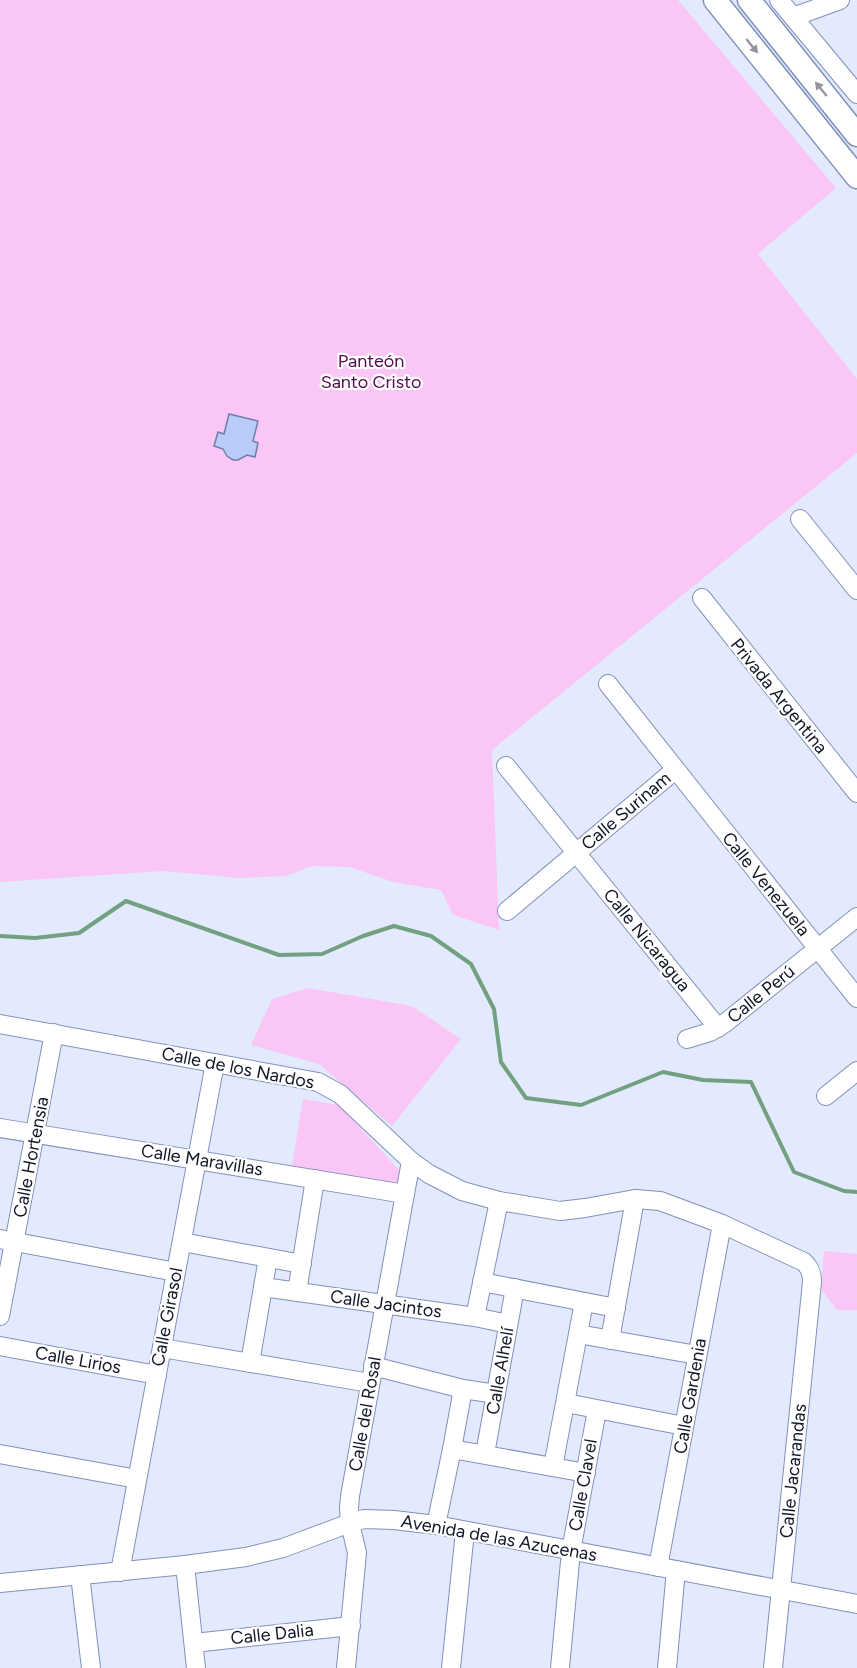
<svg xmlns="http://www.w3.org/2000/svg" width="857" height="1668" font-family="Figtree,sans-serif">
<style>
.green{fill:#fac6f6}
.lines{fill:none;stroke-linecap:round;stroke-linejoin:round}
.stream{stroke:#72a080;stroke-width:4}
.building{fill:#bacbf9;stroke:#6f7ea8;stroke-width:1.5}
.minor-casing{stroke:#8191bc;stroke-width:20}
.major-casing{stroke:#8191bc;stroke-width:25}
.minor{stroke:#fff;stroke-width:18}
.major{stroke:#fff;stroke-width:22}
.oneway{fill:#94969e}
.labels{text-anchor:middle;stroke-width:4.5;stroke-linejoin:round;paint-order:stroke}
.park-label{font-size:18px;fill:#500b4f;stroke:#fff}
.street-label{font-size:18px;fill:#111627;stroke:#fff}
</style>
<rect width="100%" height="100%" fill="#e3eafd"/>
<g class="green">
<polygon points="0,0 678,0 836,188 758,254 857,379 857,453 492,750 499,930 453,915 441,890 393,882 350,867 312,866 286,876 239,878 163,871 0,882"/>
<polygon points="308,988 412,1006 461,1039 392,1126 319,1064 251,1045 272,999"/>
<polygon points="303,1099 339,1105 400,1171 396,1190 291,1173"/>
<polygon points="824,1251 857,1254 857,1310 837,1310 821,1289"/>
</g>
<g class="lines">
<polyline class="stream" points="0,936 35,938 79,933 126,901 279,955 322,954 363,936 394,926 431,936 471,964 494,1009 501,1062 526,1098 581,1105 663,1072 703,1080 751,1082 794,1172 844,1191 857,1192"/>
</g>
<polygon class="building" points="229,414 258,421 253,441 258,443 255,457 247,455 238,460 233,460 227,456 223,449 214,446 218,432 224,434"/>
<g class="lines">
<g class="minor-casing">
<g id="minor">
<polyline points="779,0 857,94"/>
<polyline points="793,17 840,0"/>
<polyline points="800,519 857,590"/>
<polyline points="702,598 857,793"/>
<polyline points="608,684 857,998"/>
<polyline points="506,766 718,1028"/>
<polyline points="507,911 675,770"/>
<path d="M0,1024L318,1082L340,1094L411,1161L429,1174L462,1191L499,1201L560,1211L585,1208L635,1199L660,1201L722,1224L804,1262C810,1268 812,1273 812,1282L773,1668"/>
<polyline points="687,1039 710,1032 725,1023 857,917"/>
<polyline points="826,1096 857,1071"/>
<polyline points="0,1128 405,1194"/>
<polyline points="0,1239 176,1272"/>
<polyline points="182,1242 302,1264"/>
<polyline points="482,1282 616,1308"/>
<polyline points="263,1287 475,1317 508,1324"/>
<polyline points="297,1292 315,1179"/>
<polyline points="0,1316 54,1033"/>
<polyline points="475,1317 499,1201"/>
<polyline points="578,1334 697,1355"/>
<polyline points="610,1340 635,1199"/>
<polyline points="0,1346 157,1375"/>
<polyline points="162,1348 370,1383"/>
<polyline points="250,1363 268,1258"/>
<polyline points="373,1366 463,1389 496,1394"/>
<polyline points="566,1403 684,1426"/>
<polyline points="452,1449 586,1473"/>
<polyline points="0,1454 137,1479"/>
<polyline points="485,1454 515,1288"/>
<polyline points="553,1467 584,1302"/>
<polyline points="436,1525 452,1449 463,1389"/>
<polyline points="185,1565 196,1668"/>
<polyline points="658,1567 722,1224"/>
<polyline points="120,1572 215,1063"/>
<polyline points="80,1575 91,1668"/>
<polyline points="0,1583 185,1565 246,1557 283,1548 350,1523 364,1519 394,1520 436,1525 857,1604"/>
<polyline points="194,1643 351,1626"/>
<polyline points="346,1668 357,1553 350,1523 349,1508 350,1496 411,1161"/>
<polyline points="451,1668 465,1531"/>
<polyline points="560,1668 571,1551 597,1410"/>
<polyline points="667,1668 676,1570"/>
</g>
</g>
<g class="major-casing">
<g id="major">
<polyline points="715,0 857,177"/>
<polyline points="749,0 857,135"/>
</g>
</g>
<use href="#minor" class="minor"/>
<use href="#major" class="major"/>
</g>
<defs><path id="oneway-solid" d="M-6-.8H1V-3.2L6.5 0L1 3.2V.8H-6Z" transform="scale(1.5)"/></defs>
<g class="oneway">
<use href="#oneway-solid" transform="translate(752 46) rotate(51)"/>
<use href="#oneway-solid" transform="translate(821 89) rotate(-129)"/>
</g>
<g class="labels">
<g class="park-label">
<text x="371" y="367">Panteón<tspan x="371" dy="21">Santo Cristo</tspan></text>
</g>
<g class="street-label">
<text transform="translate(779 696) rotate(51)" y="6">Privada Argentina</text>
<text transform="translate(626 811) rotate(-40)" y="6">Calle Surinam</text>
<text transform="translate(766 884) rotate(51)" y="6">Calle Venezuela</text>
<text transform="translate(647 940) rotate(51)" y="6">Calle Nicaragua</text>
<text transform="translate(761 994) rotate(-39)" y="6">Calle Perú</text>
<text transform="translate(238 1068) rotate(11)" y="6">Calle de los Nardos</text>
<text transform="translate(31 1157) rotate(-79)" y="6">Calle Hortensia</text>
<text transform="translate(202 1160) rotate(9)" y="6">Calle Maravillas</text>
<text transform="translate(386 1304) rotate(8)" y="6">Calle Jacintos</text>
<text transform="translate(167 1317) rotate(-79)" y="6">Calle Girasol</text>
<text transform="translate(78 1360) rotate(10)" y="6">Calle Lirios</text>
<text transform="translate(500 1371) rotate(-80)" y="6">Calle Alhelí</text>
<text transform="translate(690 1396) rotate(-80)" y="6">Calle Gardenia</text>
<text transform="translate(365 1414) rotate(-80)" y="6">Calle del Rosal</text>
<text transform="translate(793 1471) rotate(-84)" y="6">Calle Jacarandas</text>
<text transform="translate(583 1485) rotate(-80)" y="6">Calle Clavel</text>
<text transform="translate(499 1538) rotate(10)" y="6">Avenida de las Azucenas</text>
<text transform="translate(272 1634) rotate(-6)" y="6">Calle Dalia</text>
</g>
</g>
</svg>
